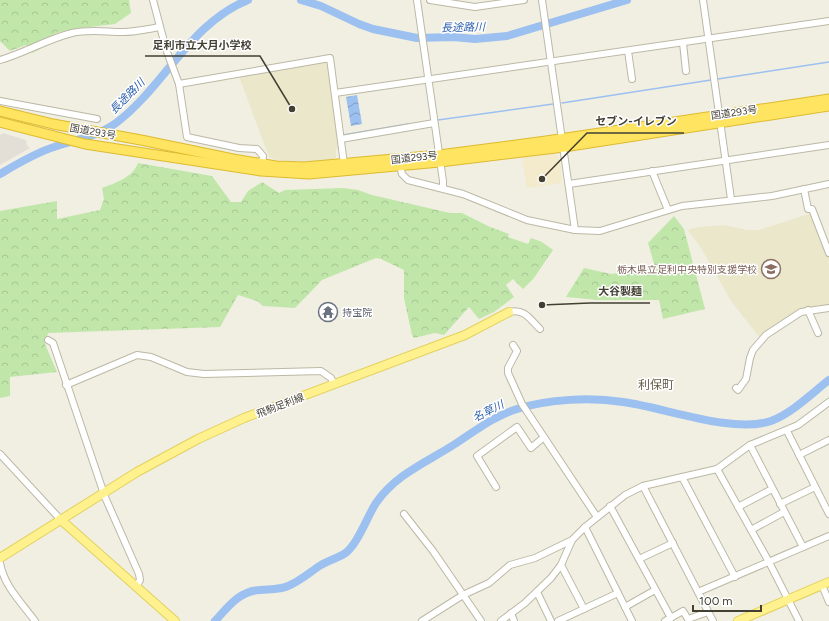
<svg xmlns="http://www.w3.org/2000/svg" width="829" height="621" font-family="Figtree,'Noto Sans JP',sans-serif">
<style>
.commercial{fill:#f4eacc}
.industrial{fill:#e3dfd7}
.education{fill:#eae7cb}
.forest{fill:url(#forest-crowns)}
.water{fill:url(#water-waves)}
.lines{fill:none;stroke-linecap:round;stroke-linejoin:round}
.stream{stroke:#9cc0ef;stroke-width:1.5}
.river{stroke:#9cc0ef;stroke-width:8}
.minor-casing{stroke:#bcb8a5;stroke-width:8}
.major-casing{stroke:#e3d15e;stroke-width:10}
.highway-casing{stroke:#ddba30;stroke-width:11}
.minor{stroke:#fff;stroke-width:6}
.major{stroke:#fef18e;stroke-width:8}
.highway{stroke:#fee460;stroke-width:9}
.labels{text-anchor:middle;stroke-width:3;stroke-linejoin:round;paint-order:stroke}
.street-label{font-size:10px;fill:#423f33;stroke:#fff}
.education-label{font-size:10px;fill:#785e54;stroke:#fff;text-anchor:end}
.worship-label{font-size:10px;fill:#5b616d;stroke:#fff;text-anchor:start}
.water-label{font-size:11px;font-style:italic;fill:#2d61ad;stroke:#fff}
.quarter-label{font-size:12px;fill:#655f4a;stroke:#fff}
.leader{fill:none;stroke:#423f33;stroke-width:1.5}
.callout-dot{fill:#423f33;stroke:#fff;stroke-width:1.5}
.callout-label{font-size:11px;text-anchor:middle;font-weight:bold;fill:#423f33;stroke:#fff;stroke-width:3;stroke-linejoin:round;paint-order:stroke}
</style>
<defs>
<pattern id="forest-crowns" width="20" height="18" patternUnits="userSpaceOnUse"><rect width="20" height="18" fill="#c1e6aa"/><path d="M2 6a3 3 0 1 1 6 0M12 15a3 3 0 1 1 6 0" fill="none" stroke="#a7c693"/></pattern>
<pattern id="water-waves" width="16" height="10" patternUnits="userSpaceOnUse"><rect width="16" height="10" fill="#9cc0ef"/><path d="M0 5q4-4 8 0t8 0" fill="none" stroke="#819dc2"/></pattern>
</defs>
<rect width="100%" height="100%" fill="#f1efe2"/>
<polygon class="commercial" points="549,153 556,154 560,161 562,183 527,188 522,158"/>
<polygon class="industrial" points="3,133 26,140 27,146 30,148 0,165 0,135"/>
<g class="education">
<polygon points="328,61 340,148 336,149 336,158 333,158 333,160 307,162 276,160 269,157 238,74"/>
<polygon points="812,213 828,257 829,256 829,305 813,306 803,309 760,338 731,301 701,248 688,230 698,227 724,225 747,230 759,230"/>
</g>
<g class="forest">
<polygon points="0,0 129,0 131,13 115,24 73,29 56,33 40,49 32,53 26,45 10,51 0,41"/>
<path d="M138,163L212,176L231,202H241L248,191L262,182L279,193L285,190L343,188L358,190L372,195L450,213H462L490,227L509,234L508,237L528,244L531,238L542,242L553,250L534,278L523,289L513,279L506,285L514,297L494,312L479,319L469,307L444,335L435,333L414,338L412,335L404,298V270L381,259L376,258L322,280L295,308L263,306L257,301L238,295L220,327L48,333L45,344L57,372L10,377V396L0,398V211L57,201V219L100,210L104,199L102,188C116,183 133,177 138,163Z"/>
<polygon points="674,216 684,229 705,309 663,319 659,300 598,300 566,297 584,268 611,274 655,267 648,243"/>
</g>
<polygon class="water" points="357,95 362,124 351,126 346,97"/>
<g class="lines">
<g class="stream">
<polyline points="718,79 829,62"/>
<polyline points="562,103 711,80"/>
<polyline points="438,120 553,104"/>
<polyline points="343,135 408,124"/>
</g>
<g class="river">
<polyline points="301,0 321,6 359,24 373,29 417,38 453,37 475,39 507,36 627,0"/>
<path d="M0,174C17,164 35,153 54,147C75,140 98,136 116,123C164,87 190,23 248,0"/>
<path d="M215,621C228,607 239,591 260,590C270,589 279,590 288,586C300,581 310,572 321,565C328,561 337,558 344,554C357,546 367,517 376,503C396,474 427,462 455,444C475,431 494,416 517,409C548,399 591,397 623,402C663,407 732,434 771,421C792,413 811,394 829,380"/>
</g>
<g class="minor-casing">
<g id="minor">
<polyline points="153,0 166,49 179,84 187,137 239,148 257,149 263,156 262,166"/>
<polyline points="417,0 443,181 443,188"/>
<polyline points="430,0 475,7 524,0"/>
<polyline points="542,0 575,230"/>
<polyline points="703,0 731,199"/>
<polyline points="683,43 686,71"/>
<polyline points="628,51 632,79"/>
<path d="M0,60C25,53 47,39 72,33C89,29 106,32 123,32C135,32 148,29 160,27"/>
<polyline points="179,84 330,58 344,164"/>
<polyline points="335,93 829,21"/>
<polyline points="0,101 97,119"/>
<polyline points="341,139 434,123"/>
<polyline points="400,166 402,174 408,180 463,194 527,220 575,230 600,231 682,206 772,196 829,184"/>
<polyline points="652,171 668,210"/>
<polyline points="569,184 829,145"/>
<polyline points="804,189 808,209 812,209 829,253"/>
<polyline points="808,310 818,333"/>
<path d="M509,312C524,308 530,319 540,329"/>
<polyline points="48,340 53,343 105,497 139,574 140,580 136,587"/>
<polyline points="513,345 517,351 508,368 508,373 522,404 597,517"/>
<polyline points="66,385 137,355 151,357 187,372 204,374 321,371 331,378 334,384"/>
<polyline points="736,388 738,390 746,379 750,358 753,350 766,335 801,312 829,308"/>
<polyline points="787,431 829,514"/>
<polyline points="750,445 803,547"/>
<polyline points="0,454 60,519"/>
<polyline points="799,455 829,440"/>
<polyline points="717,469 769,562 799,621"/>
<polyline points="682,477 735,577"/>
<polyline points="643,486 713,621"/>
<polyline points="496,487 477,456 517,427 531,448 544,437"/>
<polyline points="780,504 815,487"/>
<polyline points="610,506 671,618"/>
<polyline points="738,507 772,489"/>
<polyline points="404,514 433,551 481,621"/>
<polyline points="585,527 632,621"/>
<polyline points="751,530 784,512"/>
<polyline points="639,559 673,543"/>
<path d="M0,563C4,586 21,602 35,621"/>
<polyline points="561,565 584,609"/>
<polyline points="822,585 829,602"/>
<polyline points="537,592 551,621"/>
<polyline points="698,592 829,536"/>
<polyline points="625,607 655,590"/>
<polyline points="511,613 514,621"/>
<polyline points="422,621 463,595 489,583 510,565 535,558 572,540"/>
<polyline points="501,621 525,603 551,578 561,565 572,540 585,527 625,495 643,486 717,469 750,445 798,425 829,402"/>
<polyline points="558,621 618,593"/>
<polyline points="665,621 683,611 688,619 708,612"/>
</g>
</g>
<g class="major-casing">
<g id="major">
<polyline points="60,519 175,621"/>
<polyline points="0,558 137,472 198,439 244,418 465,335 509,312"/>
<polyline points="738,621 829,582"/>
</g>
</g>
<g class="highway-casing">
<g id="highway">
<polyline points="0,111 53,124 141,140 233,159 276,166 304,167 439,155 546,141 829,99"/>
<polyline points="0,122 85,144 261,171 309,174 440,162 564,147 829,106"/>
</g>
</g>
<use href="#minor" class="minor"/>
<use href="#major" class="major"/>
<use href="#highway" class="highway"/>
</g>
<defs>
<g id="school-ring" transform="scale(1)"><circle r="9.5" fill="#fff" stroke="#8d6e63" stroke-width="1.5"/><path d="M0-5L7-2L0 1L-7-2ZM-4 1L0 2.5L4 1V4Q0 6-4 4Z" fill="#8d6e63"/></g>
<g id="temple-ring" transform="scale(1)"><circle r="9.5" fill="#fff" stroke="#6b7280" stroke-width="1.5"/><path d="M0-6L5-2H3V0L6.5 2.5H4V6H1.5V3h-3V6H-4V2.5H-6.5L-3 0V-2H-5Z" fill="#6b7280"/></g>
</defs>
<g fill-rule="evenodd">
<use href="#school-ring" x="771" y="269"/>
<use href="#temple-ring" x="328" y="312"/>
</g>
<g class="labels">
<g class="street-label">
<text transform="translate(734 112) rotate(-8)" y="4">国道293号</text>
<text transform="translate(93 131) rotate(10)" y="4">国道293号</text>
<text transform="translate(414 157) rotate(-6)" y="4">国道293号</text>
<text transform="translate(280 405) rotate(-21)" y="4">飛駒足利線</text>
</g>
<g class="education-label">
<text x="757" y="273">栃木県立足利中央特別支援学校</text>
</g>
<g class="worship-label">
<text x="342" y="316">持宝院</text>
</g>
<g class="water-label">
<text transform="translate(463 27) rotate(-1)" y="4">長途路川</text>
<text transform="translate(127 96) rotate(-45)" y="4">長途路川</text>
<text transform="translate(488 411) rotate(-27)" y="4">名草川</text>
</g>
<g class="quarter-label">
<text x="656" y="389">利保町</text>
</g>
</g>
<path class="leader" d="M292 109L260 56H145M542 179L587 133H684M542 305L590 303H650"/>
<g class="callout-dot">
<circle cx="292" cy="109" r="4"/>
<circle cx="542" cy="179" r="4"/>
<circle cx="542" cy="305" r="4"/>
</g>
<g class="callout-label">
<text x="202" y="49">足利市立大月小学校</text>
<text x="636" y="125">セブン-イレブン</text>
<text x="620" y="295">大谷製麺</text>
</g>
<path d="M693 605v6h68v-6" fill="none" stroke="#423f33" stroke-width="2"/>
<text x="699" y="605" font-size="12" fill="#423f33" stroke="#ffffff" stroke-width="3" paint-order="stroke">100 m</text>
</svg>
